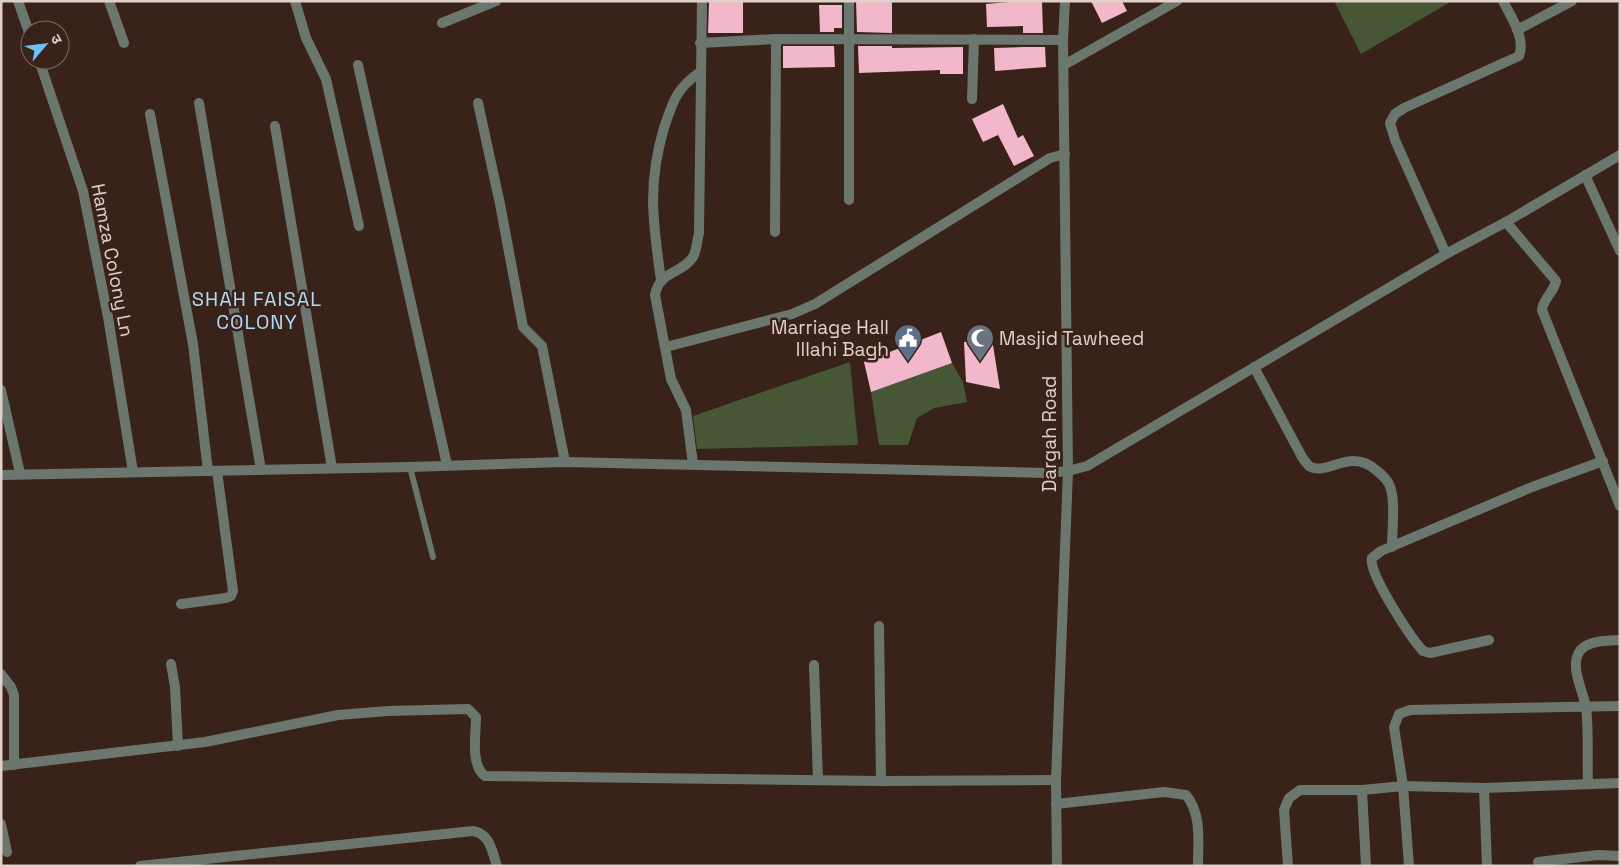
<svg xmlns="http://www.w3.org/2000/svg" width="1621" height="867" font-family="'Space Grotesk','Noto Sans Devanagari',sans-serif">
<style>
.green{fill:#475736}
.building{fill:#f3b7cb}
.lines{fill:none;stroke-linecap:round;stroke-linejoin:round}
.service{stroke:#6b766e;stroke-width:6}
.minor{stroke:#6b766e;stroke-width:10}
.tertiary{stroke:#6b766e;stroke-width:10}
.labels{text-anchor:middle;stroke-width:5;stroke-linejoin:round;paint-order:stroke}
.street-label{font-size:19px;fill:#e0d0ca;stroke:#392219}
.poi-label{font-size:19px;fill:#e0d0ca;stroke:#392219;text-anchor:end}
.neighbourhood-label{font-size:20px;letter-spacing:1px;fill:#b0dcf8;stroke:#392219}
</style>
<rect width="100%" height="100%" fill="#392219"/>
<g class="green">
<polygon points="1334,1 1452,1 1361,54"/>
<polygon points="850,362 858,445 697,449 693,416"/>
<polygon points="952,363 963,382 967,402 934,408 917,418 908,445 879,445 871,392"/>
</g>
<g class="building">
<polygon points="709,1 743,1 743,33 708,33"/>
<polygon points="856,1 892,1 892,33 857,32"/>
<polygon points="1021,1 1042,1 1043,33 1023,33 1023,26 987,27 986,4"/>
<polygon points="1091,1 1122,1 1127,11 1102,23"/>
<polygon points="819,5 842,5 842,28 834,28 834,32 820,32"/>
<polygon points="783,46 834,46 835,67 783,68"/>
<polygon points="858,46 892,46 892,48 963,47 963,74 940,74 940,70 859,73"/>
<polygon points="1024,47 1045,47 1046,67 995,71 994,48"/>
<polygon points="1003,104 1018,138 1023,135 1034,156 1014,166 998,135 983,142 972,119"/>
<polygon points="941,332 952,363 871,392 864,362"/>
<polygon points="992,339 1000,389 966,382 964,342"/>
</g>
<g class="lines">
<polyline class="service" points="410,467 433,557"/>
<g class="minor">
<polyline points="18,1 30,35"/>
<polyline points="109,1 124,43"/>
<polyline points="295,1 306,38 326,79 359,226"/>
<polyline points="442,23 496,1"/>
<polyline points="1517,30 1572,1"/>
<polyline points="700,43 776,39 1063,40"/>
<polyline points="39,60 83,191 108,317 133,472"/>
<polyline points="358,65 447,465"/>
<polyline points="1064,65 1177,1"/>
<polyline points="972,99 974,39"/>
<polyline points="199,103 261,470"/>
<polyline points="478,103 500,204 523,327 542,346 565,462"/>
<polyline points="150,114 193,344 208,471"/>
<polyline points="275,126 332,468"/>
<polyline points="1585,175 1620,251"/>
<polyline points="849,200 849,1"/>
<path d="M1506,222L1556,281C1554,292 1543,299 1542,310L1620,506"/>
<polyline points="775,232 776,39"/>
<path d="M1446,254L1395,140L1390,123L1395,114L1404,108L1519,56C1526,38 1511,17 1503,1"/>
<path d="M661,280C653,223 647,185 664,128C673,101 676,89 700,72"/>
<polyline points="666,347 792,314 815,304 1050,158 1065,154"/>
<path d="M1254,367L1302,457C1304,460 1307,464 1309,466C1328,477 1349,447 1376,470C1381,474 1386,478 1389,484C1396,498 1392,530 1392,547"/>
<polyline points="1,390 20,473"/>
<path d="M693,464L686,410L671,379L655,295C659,271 682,274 693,257C697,250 697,240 699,233L702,1"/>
<polyline points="181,604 226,598 231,596 233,591 217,471"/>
<polyline points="879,626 881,781"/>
<path d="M1489,640L1430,653L1423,651C1412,639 1367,572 1372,558L1381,551L1532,487L1603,461"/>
<polyline points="171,664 175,687 178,746"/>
<polyline points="814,665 818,780"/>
<polyline points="1,674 11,687 14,695 14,765"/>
<path d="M1,766L205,742L338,715L388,711L468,709L476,717C476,734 470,765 485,776L881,781L1056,780"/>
<path d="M1588,784C1587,759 1589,731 1586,707C1583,691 1571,669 1578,654C1584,640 1607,641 1620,640"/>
<polyline points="1484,788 1487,866"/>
<polyline points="1362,790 1366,866"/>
<path d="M1056,804L1164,792L1186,795C1202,814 1198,842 1198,866"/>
<polyline points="1,824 7,852"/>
<polyline points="1538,862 1598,855 1620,856"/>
<path d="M140,866L473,831C490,834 492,851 497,866"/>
<polyline points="1288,866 1284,810 1289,798 1300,790 1362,790 1403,786 1484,788 1620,783"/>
<polyline points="1409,866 1403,786 1394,727 1399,714 1410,710 1620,706"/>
</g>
<g class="tertiary">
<polyline points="1,475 410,467 565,462 1047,473 1068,471 1087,466 1446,254 1506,222 1620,155"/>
<polyline points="1057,866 1056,780 1068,471 1063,40 1065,1"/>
</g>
</g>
<defs>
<g id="civic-pin" transform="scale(1.4375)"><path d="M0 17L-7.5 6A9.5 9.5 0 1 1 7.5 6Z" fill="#5c6f8a" stroke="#392219"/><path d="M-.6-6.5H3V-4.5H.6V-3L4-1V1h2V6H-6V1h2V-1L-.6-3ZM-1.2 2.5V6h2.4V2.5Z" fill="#fff"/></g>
<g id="mosque-pin" transform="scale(1.4375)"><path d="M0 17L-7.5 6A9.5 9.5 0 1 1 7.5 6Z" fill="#6b7280" stroke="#392219"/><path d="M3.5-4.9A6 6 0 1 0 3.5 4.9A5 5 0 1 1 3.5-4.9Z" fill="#fff"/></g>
</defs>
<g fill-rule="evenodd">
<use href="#civic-pin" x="908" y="338"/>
<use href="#mosque-pin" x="980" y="338"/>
</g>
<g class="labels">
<g class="street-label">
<text transform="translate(113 260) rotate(79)" y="7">Hamza Colony Ln</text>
<text transform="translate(1049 434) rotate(-90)" y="7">Dargah Road</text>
</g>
<g class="poi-label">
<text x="889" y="334">Marriage Hall<tspan x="889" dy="22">Illahi Bagh</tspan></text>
<text x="999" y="345" text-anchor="start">Masjid Tawheed</text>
</g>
<g class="neighbourhood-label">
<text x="257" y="306">SHAH FAISAL<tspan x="257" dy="23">COLONY</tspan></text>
</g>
</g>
<rect width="1621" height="867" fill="none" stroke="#e0d0ca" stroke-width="5"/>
<g transform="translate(45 45) rotate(62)"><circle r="24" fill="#392219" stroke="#7c6860"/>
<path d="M0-4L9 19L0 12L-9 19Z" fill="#6dc2f3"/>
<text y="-8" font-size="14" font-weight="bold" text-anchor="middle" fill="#e0d0ca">उ</text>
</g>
</svg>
